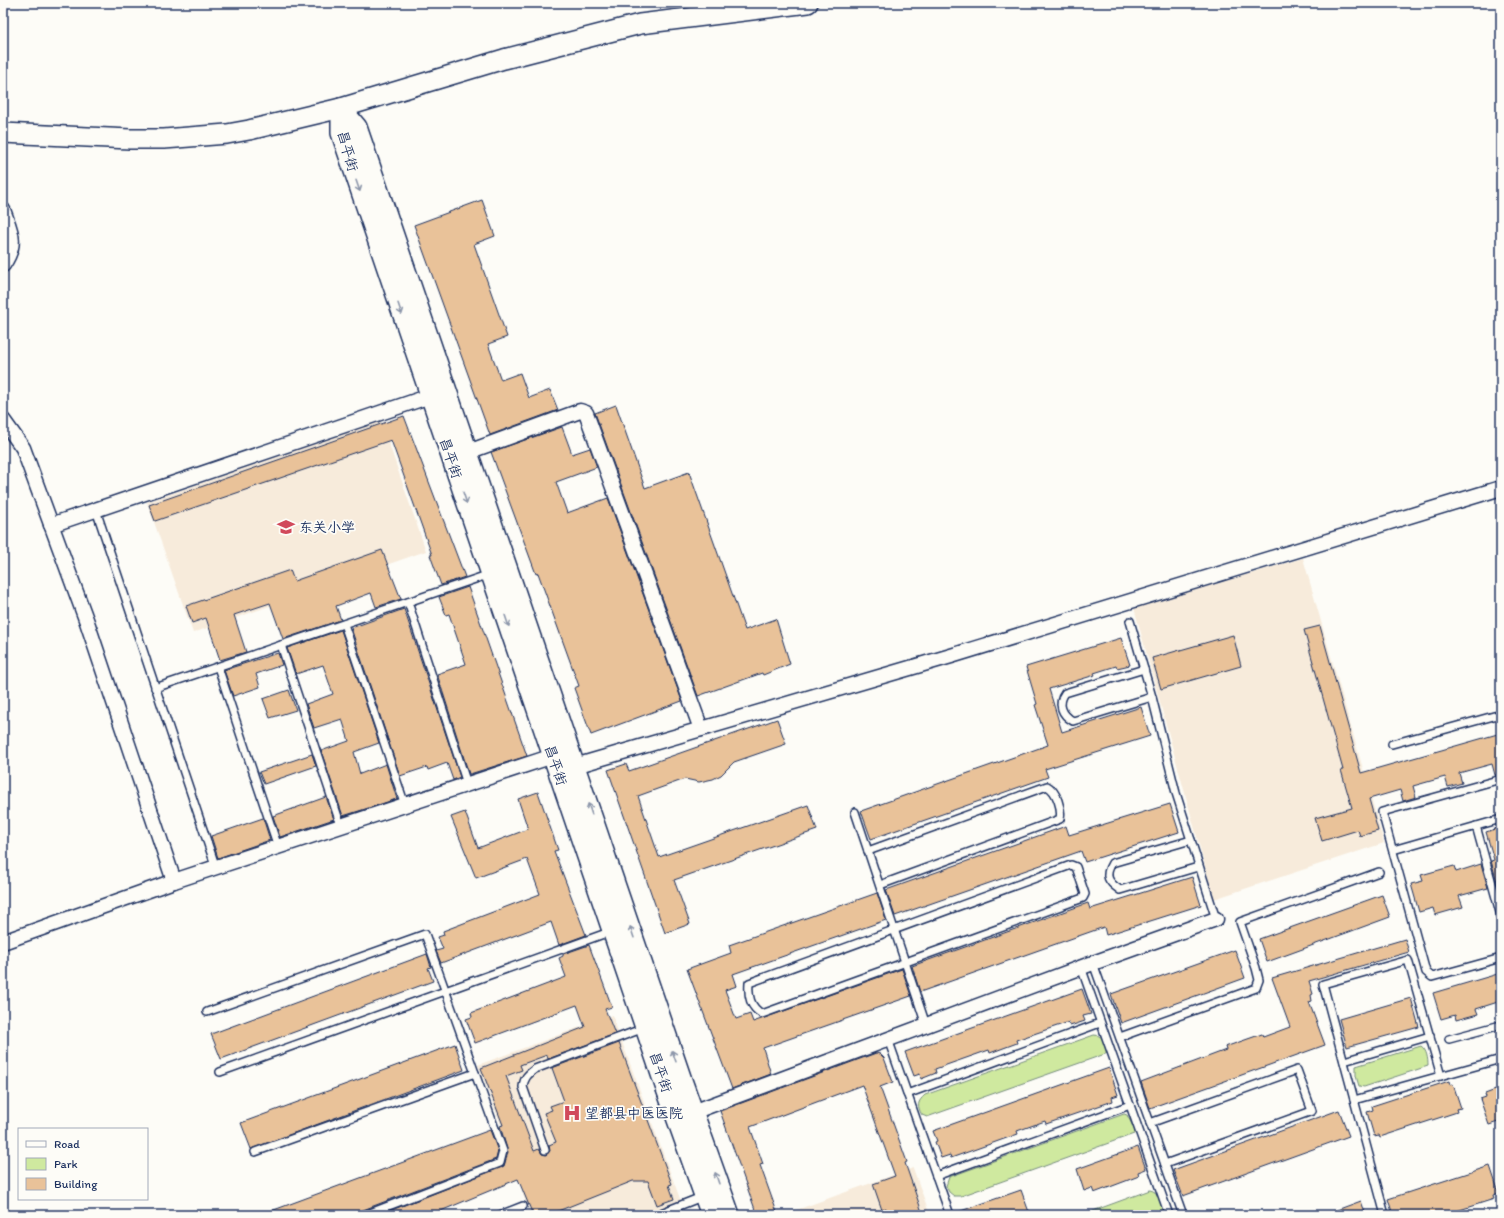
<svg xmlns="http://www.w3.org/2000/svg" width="1504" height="1218" font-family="Itim,'LXGW WenKai TC',sans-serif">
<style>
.built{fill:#f7ebdb}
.green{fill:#cfe99f;stroke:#758c7e}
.building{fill:#e9c299;stroke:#1b2f5e}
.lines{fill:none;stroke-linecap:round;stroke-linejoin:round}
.lane-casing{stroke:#1b2f5e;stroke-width:10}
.street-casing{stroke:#1b2f5e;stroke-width:17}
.secondary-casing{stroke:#1b2f5e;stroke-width:22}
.lane{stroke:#fdfcf7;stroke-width:7}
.street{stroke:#fdfcf7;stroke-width:14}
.secondary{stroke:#fdfcf7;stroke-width:19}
.oneway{stroke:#8c96aa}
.labels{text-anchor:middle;stroke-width:3.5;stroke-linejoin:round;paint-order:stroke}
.street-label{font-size:14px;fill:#1b2f5e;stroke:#fdfcf7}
.poi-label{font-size:14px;fill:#1b2f5e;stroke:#fdfcf7;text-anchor:start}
</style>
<rect width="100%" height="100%" fill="#fdfcf7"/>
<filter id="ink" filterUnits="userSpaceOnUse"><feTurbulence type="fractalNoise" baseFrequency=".025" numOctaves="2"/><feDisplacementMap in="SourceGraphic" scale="8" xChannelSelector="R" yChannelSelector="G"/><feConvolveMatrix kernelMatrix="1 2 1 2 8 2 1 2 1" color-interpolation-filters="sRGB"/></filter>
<g filter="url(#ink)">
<g class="built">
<polygon points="381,421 426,551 193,633 147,502"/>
<polygon points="1303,558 1384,843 1214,899 1134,608"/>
<polygon points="612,1015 686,1215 531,1215 522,1192 526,1190 478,1065"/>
<polygon points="913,1168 930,1215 785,1214"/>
</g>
<g class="green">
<path d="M1094,1035C1105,1035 1105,1045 1108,1053L927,1117L922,1115C917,1106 917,1102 925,1095Z"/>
<path d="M1421,1046C1427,1050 1428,1059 1428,1066L1364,1087L1359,1086L1356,1076V1066Z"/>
<polygon points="1124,1114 1127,1115 1135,1130 1134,1134 961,1196 954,1196 949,1192 946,1186 949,1177"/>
<path d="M1150,1190C1158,1191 1163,1203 1162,1210L1151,1215H1082Z"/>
</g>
<g class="building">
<polygon points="482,200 495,236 474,244 507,337 488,344 501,380 520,373 529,398 550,390 558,410 490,435 414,225"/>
<polygon points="616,405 645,488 689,472 745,630 776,619 790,664 763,675 762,673 698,696 595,413"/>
<polygon points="404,416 465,577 441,585 430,555 432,555 391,440 155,521 149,505"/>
<polygon points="562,427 572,454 590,448 597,467 556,482 567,513 608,498 682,701 591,735 574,688 579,686 538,573 536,574 491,452"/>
<polygon points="382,550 401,599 376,607 371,593 336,606 341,620 283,639 270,603 234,615 246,652 220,660 206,618 192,623 186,606 290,570 294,581"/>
<polygon points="468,587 527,756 470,774 469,774 437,674 466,664 449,614 446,615 439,597"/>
<polygon points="404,609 460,777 453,780 447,763 428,770 427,767 400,776 351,628"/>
<polygon points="1320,626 1361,773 1501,733 1501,774 1495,775 1492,764 1459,773 1462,783 1448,787 1445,777 1413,786 1416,797 1403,801 1400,790 1369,799 1378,831 1360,836 1358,830 1322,841 1315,818 1352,808 1341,770 1343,770 1304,630"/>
<polygon points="341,630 379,743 354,752 360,774 386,764 397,799 343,816 321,751 349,741 342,719 314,728 306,704 333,694 323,665 296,674 287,648"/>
<polygon points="1233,635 1241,666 1161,689 1152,658"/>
<polygon points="1121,638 1130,665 1117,668 1116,666 1094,673 1095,675 1049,689 1062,732 1141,707 1150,736 1045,769 1048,777 871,839 861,811 1048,745 1035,705 1037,704 1026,667"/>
<polygon points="278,653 282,665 256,674 260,687 233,696 224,670"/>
<polygon points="289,690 296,710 270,718 263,699"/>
<polygon points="777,719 786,744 734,762 721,775 713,779 699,782 685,779 638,796 659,857 808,805 817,830 674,880 690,924 665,933 608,770 626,764 629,771"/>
<polygon points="312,754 316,766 264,784 259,772"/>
<polygon points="538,792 558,850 554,851 586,935 559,945 551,922 441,963 436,951 443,949 438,937 444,935 443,931 540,894 527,859 476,878 451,817 465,812 478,848 528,829 518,799"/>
<polygon points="326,797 334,819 280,837 273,816"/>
<polygon points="1170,804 1179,832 1085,862 1081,851 895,916 886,890 1066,826 1069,835"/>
<polygon points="263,818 270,840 218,858 211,836"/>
<polygon points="1501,827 1501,884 1498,885 1491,861 1494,860 1486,832"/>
<polygon points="1481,864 1488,888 1459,896 1463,907 1435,915 1433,908 1419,912 1411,884 1423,881 1421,875 1454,866 1456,872"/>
<polygon points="1192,877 1201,905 1106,935 1104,927 920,992 912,966 1088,903 1090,909"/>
<polygon points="877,893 886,920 733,974 737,986 725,990 736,1019 750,1014 753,1022 902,969 911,996 763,1048 771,1074 732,1089 687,969 731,953 729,945"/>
<polygon points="1382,895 1390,917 1267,962 1259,939"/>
<polygon points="1405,939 1409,952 1309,981 1313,994 1311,995 1312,1001 1309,1002 1325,1045 1150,1108 1141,1082 1226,1050 1225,1047 1262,1034 1263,1037 1290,1027 1272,978"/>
<polygon points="589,945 612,1007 605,1009 615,1034 548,1059 547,1055 520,1065 522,1070 506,1076 534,1151 539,1149 542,1154 546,1155 550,1151 549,1145 556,1142 544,1113 552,1110 550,1106 564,1101 552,1068 619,1043 672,1184 669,1185 674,1199 657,1205 648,1181 633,1181 548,1215 533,1215 518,1179 431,1215 379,1215 504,1166 508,1152 500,1126 503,1125 481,1068 585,1027 577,1005 475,1043 466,1019 472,1017 471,1013 566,977 559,958 563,956 563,954"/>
<polygon points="1235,950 1245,978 1121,1023 1111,994"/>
<polygon points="427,954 431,967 428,968 433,981 221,1059 211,1034"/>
<polygon points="1501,973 1501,1001 1476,1009 1478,1014 1456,1020 1455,1015 1441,1019 1433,993"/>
<polygon points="1082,989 1091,1014 1083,1016 1085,1021 1070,1026 1069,1022 1016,1040 1017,1043 990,1053 989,1050 935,1069 936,1073 921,1079 920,1074 914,1076 905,1052"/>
<polygon points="1411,998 1419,1027 1347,1047 1339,1019"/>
<polygon points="455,1044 464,1070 251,1149 241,1123"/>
<polygon points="876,1053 880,1054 884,1058 893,1082 880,1087 907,1162 905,1163 923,1215 889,1215 886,1208 882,1210 873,1184 895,1176 862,1085 750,1127 763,1164 760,1165 778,1215 757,1215 720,1111"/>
<polygon points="1109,1068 1118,1095 1112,1097 1113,1101 1046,1124 1045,1121 1017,1131 1018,1134 951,1158 950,1155 941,1158 935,1142 937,1141 933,1131"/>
<polygon points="1449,1081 1450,1085 1453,1084 1461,1108 1456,1109 1457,1112 1380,1137 1379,1135 1374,1136 1367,1112 1373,1110 1372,1106"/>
<polygon points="1501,1088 1501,1121 1489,1125 1480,1099 1486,1097 1485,1094"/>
<polygon points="1339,1110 1349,1136 1183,1196 1173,1170"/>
<polygon points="490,1130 498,1151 496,1159 363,1210 360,1215 263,1215 263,1214"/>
<polygon points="1138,1147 1146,1169 1138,1172 1139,1176 1094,1193 1092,1188 1084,1191 1077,1169"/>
<polygon points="1490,1166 1499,1193 1493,1195 1494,1199 1444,1215 1393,1215 1388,1199"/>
<polygon points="1021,1190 1029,1212 1020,1215 955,1215 955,1213"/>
<polygon points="1361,1201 1366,1215 1327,1215 1326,1214"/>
</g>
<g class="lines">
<g class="lane-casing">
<g id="lane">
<polyline points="96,510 216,868"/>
<polyline points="408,602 467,784"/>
<polyline points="1130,621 1152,697 1176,793 1216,919"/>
<polyline points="344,624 405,805"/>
<polyline points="281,645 341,826"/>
<polyline points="218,667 278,847"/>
<path d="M1144,669L1065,693C1057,704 1062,715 1073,721L1152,697"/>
<polyline points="155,688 490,574"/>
<polyline points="1392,744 1501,714"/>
<polyline points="1501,779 1382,812 1426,972 1432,977 1501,958"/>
<polyline points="855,812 926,1025"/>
<polyline points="1476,826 1501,916"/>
<path d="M1191,840L1112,863C1104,876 1108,882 1120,890L1198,867"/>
<polyline points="1393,850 1501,819"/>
<path d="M868,851L1047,786C1057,791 1062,809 1060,819L880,885"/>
<path d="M1071,865L1076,867L1085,894L1083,898L762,1014C750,1007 748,996 749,983Z"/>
<polyline points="1093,963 1183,1215"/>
<polyline points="1081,967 1169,1215"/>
<polyline points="207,1012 425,934 503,1151 500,1163 365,1215"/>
<polyline points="1120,1037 1256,988 1259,980 1256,968 1240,922 1379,872"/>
<polyline points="888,1039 950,1215"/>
<polyline points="1449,1039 1501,1025"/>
<polyline points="1344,1061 1430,1036"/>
<polyline points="220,1072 612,931"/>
<polyline points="907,1094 1100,1023"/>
<polyline points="1354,1100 1501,1059"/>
<polyline points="1150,1123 1297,1070 1312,1111 1165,1164"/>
<path d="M545,1150L523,1087C524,1078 527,1075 535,1069L644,1028"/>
<polyline points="255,1152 475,1073"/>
<polyline points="936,1176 1130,1105"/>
<polyline points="500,1215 523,1206"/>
<polyline points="656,1215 704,1196"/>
<polyline points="1385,1215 1323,984 1408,960 1441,1076"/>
</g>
</g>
<g class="street-casing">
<g id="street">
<path d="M3,210C11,232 18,243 3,265"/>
<polyline points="3,420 23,448 87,622 174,881"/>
<polyline points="468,452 580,411 586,413 701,729"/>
<polyline points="51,525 430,396"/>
<polyline points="575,766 951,656 1501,488"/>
<polyline points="3,942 174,881 553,756"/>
<polyline points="693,1112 1093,963 1216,919"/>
</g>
</g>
<g class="secondary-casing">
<g id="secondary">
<polyline points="341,108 357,127 683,1083 730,1215"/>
<polyline points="341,108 341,133 666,1089 711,1215"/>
<polyline points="3,133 130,139 164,139 227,134 249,130 341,108 504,59 640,24 808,3"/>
</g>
</g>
<use href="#lane" class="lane"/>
<use href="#street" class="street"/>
<use href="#secondary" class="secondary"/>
</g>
<defs><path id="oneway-shaft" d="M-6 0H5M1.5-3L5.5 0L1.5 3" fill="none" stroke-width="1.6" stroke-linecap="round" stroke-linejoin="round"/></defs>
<g class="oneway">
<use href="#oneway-shaft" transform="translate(358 186) rotate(71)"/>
<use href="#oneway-shaft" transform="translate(400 309) rotate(71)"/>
<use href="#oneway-shaft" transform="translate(465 498) rotate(71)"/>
<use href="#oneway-shaft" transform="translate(507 621) rotate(71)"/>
<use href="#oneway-shaft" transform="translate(590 809) rotate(-109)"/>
<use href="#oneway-shaft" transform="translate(632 932) rotate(-109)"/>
<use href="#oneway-shaft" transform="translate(674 1056) rotate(-109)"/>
<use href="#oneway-shaft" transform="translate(717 1178) rotate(-109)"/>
</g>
</g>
<defs>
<g id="school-bare" transform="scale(1.38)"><path d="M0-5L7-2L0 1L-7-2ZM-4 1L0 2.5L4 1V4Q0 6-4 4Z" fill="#d1495b" stroke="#fdfcf7" stroke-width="2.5" paint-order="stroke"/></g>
<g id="hospital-bare" transform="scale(1.38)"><path d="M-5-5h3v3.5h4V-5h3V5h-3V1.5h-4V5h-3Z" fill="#d1495b" stroke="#fdfcf7" stroke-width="2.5" paint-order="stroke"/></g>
</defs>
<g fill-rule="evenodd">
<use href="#school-bare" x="286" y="527"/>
<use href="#hospital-bare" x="572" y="1113"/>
</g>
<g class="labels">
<g class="street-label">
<text transform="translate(348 151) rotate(74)" y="5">昌平街</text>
<text transform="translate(451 458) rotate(71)" y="5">昌平街</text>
<text transform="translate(556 765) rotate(71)" y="5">昌平街</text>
<text transform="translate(661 1072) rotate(71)" y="5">昌平街</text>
</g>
<g class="poi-label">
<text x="299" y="532">东关小学</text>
<text x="585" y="1118">望都县中医医院</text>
</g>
</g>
<rect width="1504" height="1218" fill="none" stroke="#fdfcf7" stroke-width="16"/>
<rect x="8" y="8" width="1488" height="1202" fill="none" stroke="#1b2f5e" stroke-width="1.5" filter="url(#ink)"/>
<rect x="18" y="1128" width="130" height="72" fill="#fdfcf7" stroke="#a3aaba"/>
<rect x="26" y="1141" width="20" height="6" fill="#fdfcf7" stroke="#a3aaba"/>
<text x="54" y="1148" font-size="12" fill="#1b2f5e">Road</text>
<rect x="26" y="1158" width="20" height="12" fill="#cfe99f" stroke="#a3aaba"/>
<text x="54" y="1168" font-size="12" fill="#1b2f5e">Park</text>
<rect x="26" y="1178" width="20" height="12" fill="#e9c299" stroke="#a3aaba"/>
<text x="54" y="1188" font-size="12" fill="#1b2f5e">Building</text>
</svg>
